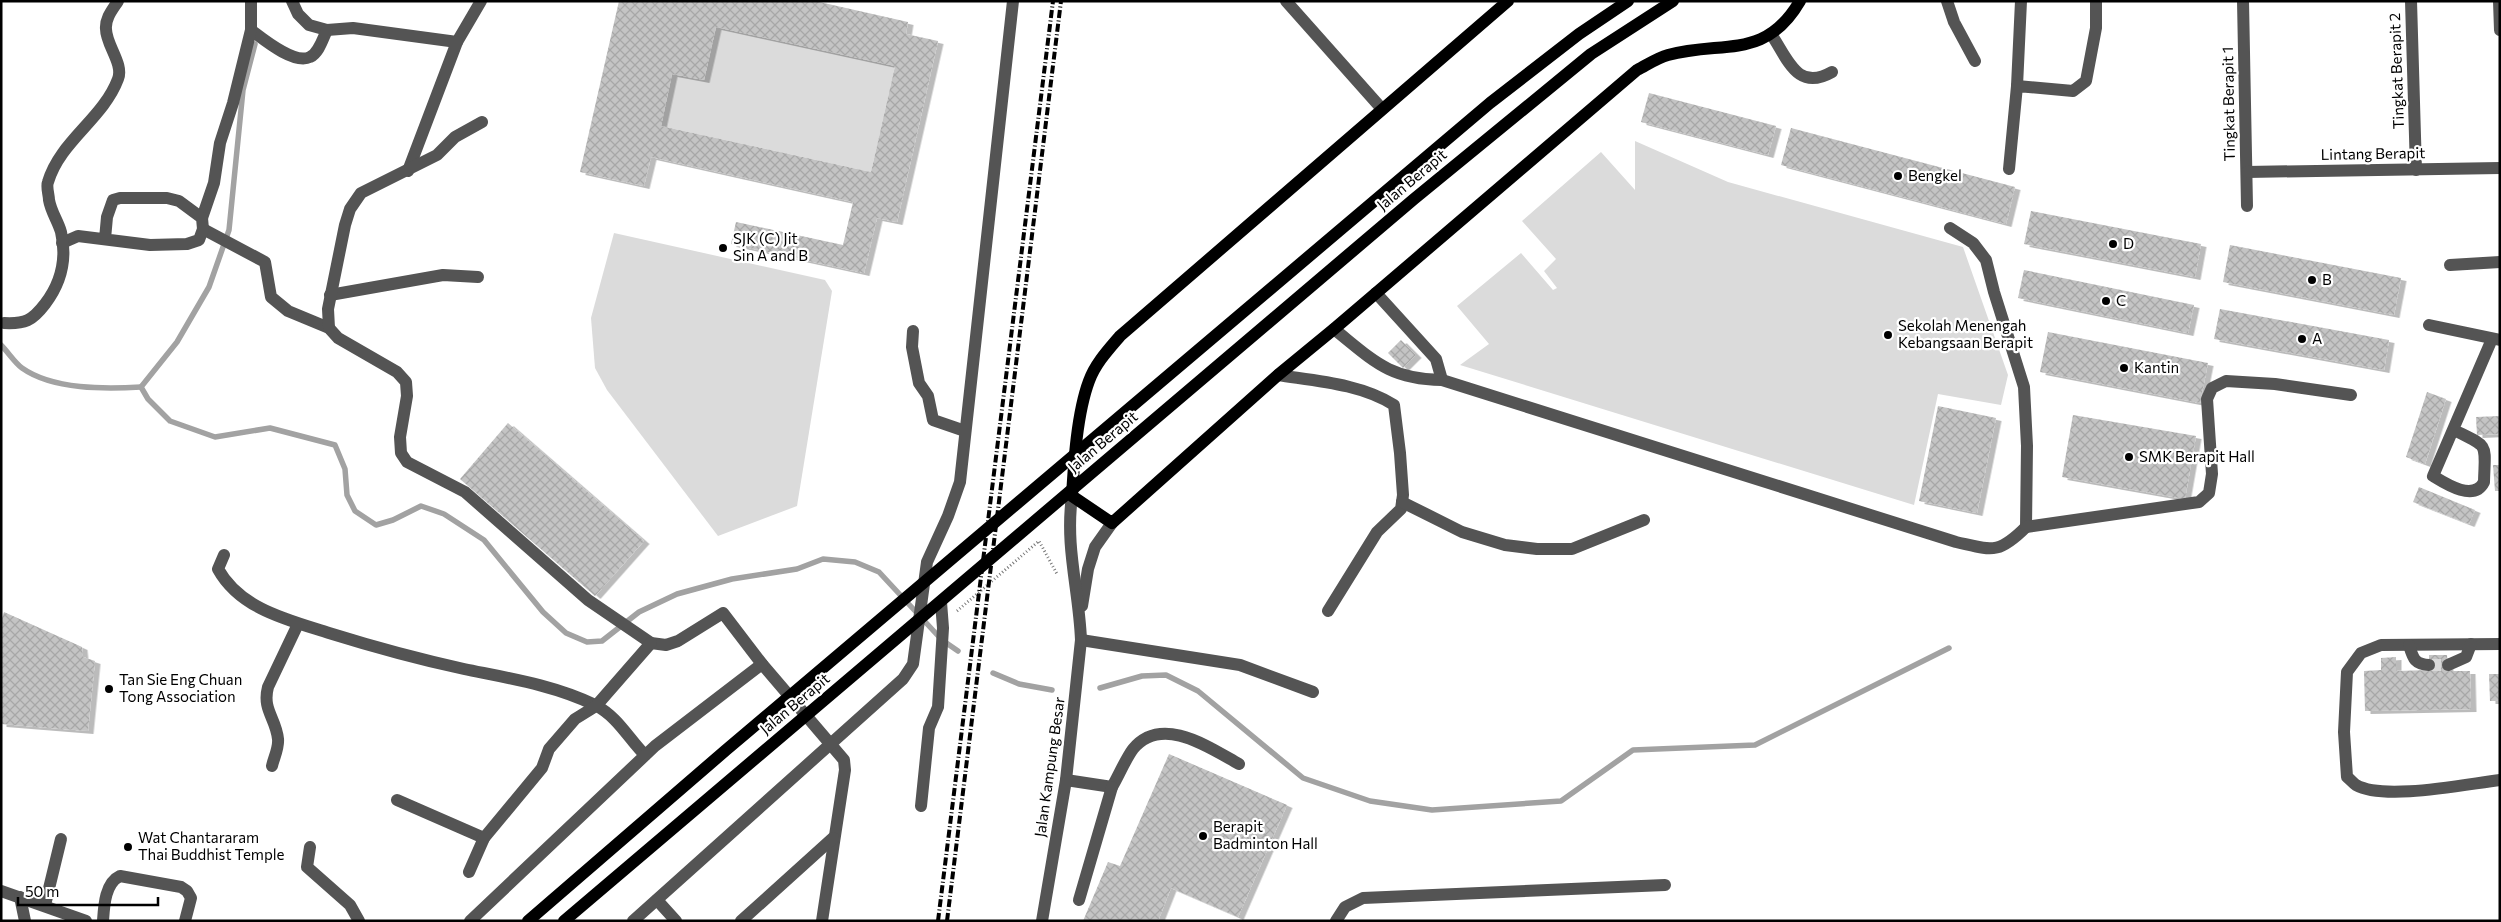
<svg xmlns="http://www.w3.org/2000/svg" width="2501" height="922" font-family="Commissioner,sans-serif">
<style>
.green{fill:#dbdbdb}
.lines{fill:none;stroke-linecap:round;stroke-linejoin:round}
.stream{stroke:#a2a2a2;stroke-width:5.5}
.building{fill:url(#building-cross-hatch);fill-rule:evenodd;filter:url(#shadow)}
.minor-tunnel{stroke:#d9d9d9;stroke-width:12;stroke-dasharray:12 6;stroke-linecap:butt}
.path{stroke:#767676;stroke-width:3;stroke-dasharray:1 2.5;stroke-linecap:butt}
.minor{stroke:#545454;stroke-width:12}
.major{stroke:#000;stroke-width:12}
.rail{stroke:#000;stroke-width:4;stroke-dasharray:8 2.5 1 2.5;stroke-linecap:butt}
.poi-dot{fill:#000;stroke:#fff;stroke-width:2}
.labels{text-anchor:middle;stroke-width:4.5;stroke-linejoin:round;paint-order:stroke}
.street-label{font-size:15px;fill:#000;stroke:#fff}
.poi-label{font-size:15px;fill:#000;stroke:#fff;text-anchor:start}
</style>
<defs>
<pattern id="building-cross-hatch" width="8" height="8" patternUnits="userSpaceOnUse" patternTransform="scale(1.25)"><rect width="8" height="8" fill="#c4c4c4"/><path d="M0 0l8 8M0 8l8-8" fill="none" stroke="#a7a7a7"/></pattern>
<filter id="shadow"><feDropShadow dx="5.5" dy="3" stdDeviation="0" flood-color="#0004"/></filter>
</defs>
<rect width="100%" height="100%" fill="#fff"/>
<g class="green">
<polygon points="716,27 895,66 871,172 661,126 672,74 704,80"/>
<polygon points="1635,141 1728,182 1963,247 2008,375 2001,405 1938,394 1914,505 1460,365 1489,344 1457,306 1521,253 1553,290 1557,288 1544,271 1556,259 1522,221 1601,152 1635,190"/>
<polygon points="614,233 825,280 832,291 797,506 718,536 607,390 595,368 591,318"/>
</g>
<g class="lines">
<g class="stream">
<polyline points="255,44 243,90 229,230 209,287 177,342 141,387 148,399 170,421 215,437 270,428 335,445 345,469 347,495 355,511 376,525 393,520 421,506 444,514 484,540 543,612 566,633 587,642 602,641 639,612 677,594 732,579 797,569 823,559 855,562 879,572 942,640 958,651"/>
<path d="M1,345C8,352 15,363 22,368C53,390 106,389 141,387"/>
<polyline points="993,673 1019,684 1052,690"/>
<polyline points="1100,688 1142,676 1166,675 1198,691 1303,778 1370,801 1432,810 1561,801 1633,750 1755,745 1949,648"/>
</g>
</g>
<g class="building">
<path d="M619,1H815L908,22L906,34L938,41L897,222L877,218L864,273L731,244L736,222L843,245L853,202L651,157L644,186L580,172ZM716,27L895,66L871,172L661,126L672,74L704,80Z"/>
<polygon points="1649,93 1776,126 1768,155 1641,122"/>
<polygon points="1791,128 2015,187 2006,224 1781,165"/>
<polygon points="2031,211 2201,244 2195,277 2024,244"/>
<polygon points="2230,245 2401,278 2394,315 2223,282"/>
<polygon points="2024,270 2194,305 2188,333 2018,298"/>
<polygon points="2220,309 2389,340 2384,370 2214,339"/>
<polygon points="2048,332 2208,363 2200,403 2040,372"/>
<polygon points="1401,340 1416,355 1403,368 1388,353"/>
<polygon points="2427,392 2446,399 2425,464 2406,457"/>
<polygon points="1938,406 1996,418 1977,513 1919,501"/>
<polygon points="2073,415 2196,436 2185,499 2062,477"/>
<polygon points="2500,416 2500,434 2477,435 2476,417"/>
<polygon points="508,423 644,541 595,596 460,479"/>
<polygon points="2493,465 2500,465 2500,491 2495,491"/>
<polygon points="2419,487 2475,510 2469,524 2413,502"/>
<polygon points="4,612 82,647 83,657 95,661 88,731 1,724 1,622"/>
<polygon points="2429,655 2447,655 2448,671 2470,671 2471,709 2365,711 2364,671 2381,670 2381,658 2396,657 2396,671 2429,670"/>
<polygon points="2489,674 2500,674 2500,701 2490,701"/>
<polygon points="1169,754 1287,805 1238,917 1171,888 1158,921 1083,921 1108,862 1120,866"/>
</g>
<g class="lines">
<polyline class="minor-tunnel" points="2429,665 2448,665"/>
<polyline class="path" points="957,611 1039,541 1057,574"/>
<g class="minor">
<polyline points="292,1 298,14 309,25 327,30 353,28 457,42 481,1"/>
<polyline points="1286,1 1382,109"/>
<polyline points="1947,1 1954,22 1975,61"/>
<polyline points="2243,1 2247,206"/>
<polyline points="2411,1 2416,170"/>
<polyline points="2499,1 2500,30"/>
<path d="M251,30C263,39 294,65 310,57C319,53 323,38 327,30"/>
<path d="M1771,34C1788,59 1797,92 1832,72"/>
<polyline points="2017,86 2021,1"/>
<polyline points="2009,169 2017,86 2073,91 2086,81 2096,28 2096,1"/>
<polyline points="408,171 457,42"/>
<polyline points="2247,172 2500,168"/>
<polyline points="202,218 214,183 220,143 233,103 251,30 251,1"/>
<polyline points="203,229 265,262 271,297 288,311 329,328 338,338 397,372 406,382 407,396 400,437 401,453 407,462 465,492 588,600 651,643 666,645 678,641 723,613 762,664 844,760 845,770 822,921"/>
<polyline points="62,243 78,236 150,245 187,244 199,240 203,229 202,218 179,201 167,198 120,198 113,200 107,217 105,239"/>
<polyline points="2450,265 2500,262"/>
<polyline points="1376,293 1436,359 1442,380"/>
<polyline points="330,295 443,275 478,277"/>
<path d="M4,323C25,324 32,321 45,304C61,283 67,258 61,232C58,221 51,212 49,200C49,195 46,187 48,182C60,141 103,119 118,79C124,64 106,45 106,29C105,18 113,9 118,1"/>
<polyline points="2429,325 2500,340"/>
<polyline points="329,328 328,309 345,225 350,209 361,193 437,155 455,137 482,122"/>
<path d="M1334,329C1374,361 1389,379 1442,380L1956,542C1992,550 1998,555 2026,527L2027,446L2024,387L1994,292L1986,260L1973,243L1950,228"/>
<polyline points="913,331 912,347 919,383 928,396 933,420 965,431"/>
<path d="M1278,375C1317,381 1361,384 1394,405L1400,453L1403,495L1401,509L1377,532L1328,611"/>
<path d="M2454,430C2490,448 2485,442 2484,482C2474,502 2446,484 2433,476L2492,339"/>
<polyline points="1402,502 1462,532 1505,545 1537,549 1572,549 1644,520"/>
<polyline points="2026,527 2199,502 2209,493 2212,474 2207,399 2212,388 2226,381 2275,384 2351,395"/>
<path d="M224,555L218,569C240,609 288,620 329,633C374,647 418,659 464,669C508,678 554,685 595,705C618,717 628,738 645,755"/>
<polyline points="1082,606 1088,569 1095,547 1112,523"/>
<polyline points="1081,640 1240,665 1313,692"/>
<path d="M2500,644L2381,645L2361,653L2347,672L2344,732L2347,777C2350,779 2353,783 2356,785C2384,801 2466,784 2500,780"/>
<path d="M2409,645C2413,658 2414,664 2429,665"/>
<polyline points="2448,665 2466,657 2471,644"/>
<path d="M272,766C274,757 279,748 278,739C276,718 262,710 268,687L298,624"/>
<path d="M1066,780L1112,787C1119,775 1125,760 1133,749C1162,714 1210,748 1239,764"/>
<polyline points="397,800 484,838"/>
<polyline points="921,806 929,728 938,707 943,628 941,602"/>
<polyline points="310,847 307,867 350,905 359,921"/>
<polyline points="469,872 484,838 542,768 549,749 575,719 596,706 651,643"/>
<polyline points="1,891 86,921"/>
<polyline points="20,897 25,921"/>
<polyline points="657,900 676,921"/>
<polyline points="1079,900 1112,787"/>
<polyline points="45,905 61,839"/>
<path d="M103,921C104,906 105,883 120,876L181,887L187,891L191,898L185,921"/>
<polyline points="470,921 655,746 762,664"/>
<polyline points="633,921 903,679 913,664 927,562 948,516 960,482 1013,1"/>
<polyline points="741,921 833,838"/>
<path d="M1042,921L1066,780L1081,640C1079,589 1065,548 1072,496"/>
<polyline points="1336,921 1345,907 1363,898 1665,885"/>
</g>
<g class="major">
<path d="M1508,1L1120,336C1108,350 1095,364 1089,381C1077,413 1074,462 1072,496L1112,523L1278,375L1334,329L1637,70C1647,65 1657,58 1668,55C1723,40 1765,61 1800,1"/>
<polyline points="528,921 726,750 1490,103 1579,34 1628,1"/>
<polyline points="564,921 1414,199 1591,54 1673,1"/>
</g>
<g class="rail">
<polyline points="938,921 1053,1"/>
<polyline points="947,921 1061,1"/>
</g>
</g>
<g class="poi-dot">
<circle cx="1898" cy="176" r="5"/>
<circle cx="2113" cy="244" r="5"/>
<circle cx="723" cy="248" r="5"/>
<circle cx="2312" cy="280" r="5"/>
<circle cx="2106" cy="301" r="5"/>
<circle cx="1888" cy="335" r="5"/>
<circle cx="2302" cy="339" r="5"/>
<circle cx="2124" cy="368" r="5"/>
<circle cx="2129" cy="457" r="5"/>
<circle cx="109" cy="689" r="5"/>
<circle cx="1203" cy="836" r="5"/>
<circle cx="128" cy="847" r="5"/>
</g>
<g class="labels">
<g class="street-label">
<text transform="translate(2397 71) rotate(-92)" y="5">Tingkat Berapit 2</text>
<text transform="translate(2229 104) rotate(-91)" y="5">Tingkat Berapit 1</text>
<text transform="translate(2373 154) rotate(-1)" y="5">Lintang Berapit</text>
<text transform="translate(1412 180) rotate(-40)" y="5">Jalan Berapit</text>
<text transform="translate(1103 442) rotate(-40)" y="5">Jalan Berapit</text>
<text transform="translate(795 704) rotate(-40)" y="5">Jalan Berapit</text>
<text transform="translate(1050 767) rotate(-82)" y="5">Jalan Kampung Besar</text>
</g>
<g class="poi-label">
<text x="1908" y="181">Bengkel</text>
<text x="733" y="244">SJK (C) Jit<tspan x="733" dy="17">Sin A and B</tspan></text>
<text x="2123" y="249">D</text>
<text x="2322" y="285">B</text>
<text x="2116" y="306">C</text>
<text x="1898" y="331">Sekolah Menengah<tspan x="1898" dy="17">Kebangsaan Berapit</tspan></text>
<text x="2312" y="344">A</text>
<text x="2134" y="373">Kantin</text>
<text x="2139" y="462">SMK Berapit Hall</text>
<text x="119" y="685">Tan Sie Eng Chuan<tspan x="119" dy="17">Tong Association</tspan></text>
<text x="1213" y="832">Berapit<tspan x="1213" dy="17">Badminton Hall</tspan></text>
<text x="138" y="843">Wat Chantararam<tspan x="138" dy="17">Thai Buddhist Temple</tspan></text>
</g>
</g>
<rect width="2501" height="922" fill="none" stroke="#000000" stroke-width="5"/>
<path d="M18 897v8h140v-8" fill="none" stroke="#000000" stroke-width="2.5"/>
<text x="25" y="897" font-size="15" fill="#000000" stroke="#ffffff" stroke-width="4" paint-order="stroke">50 m</text>
</svg>
